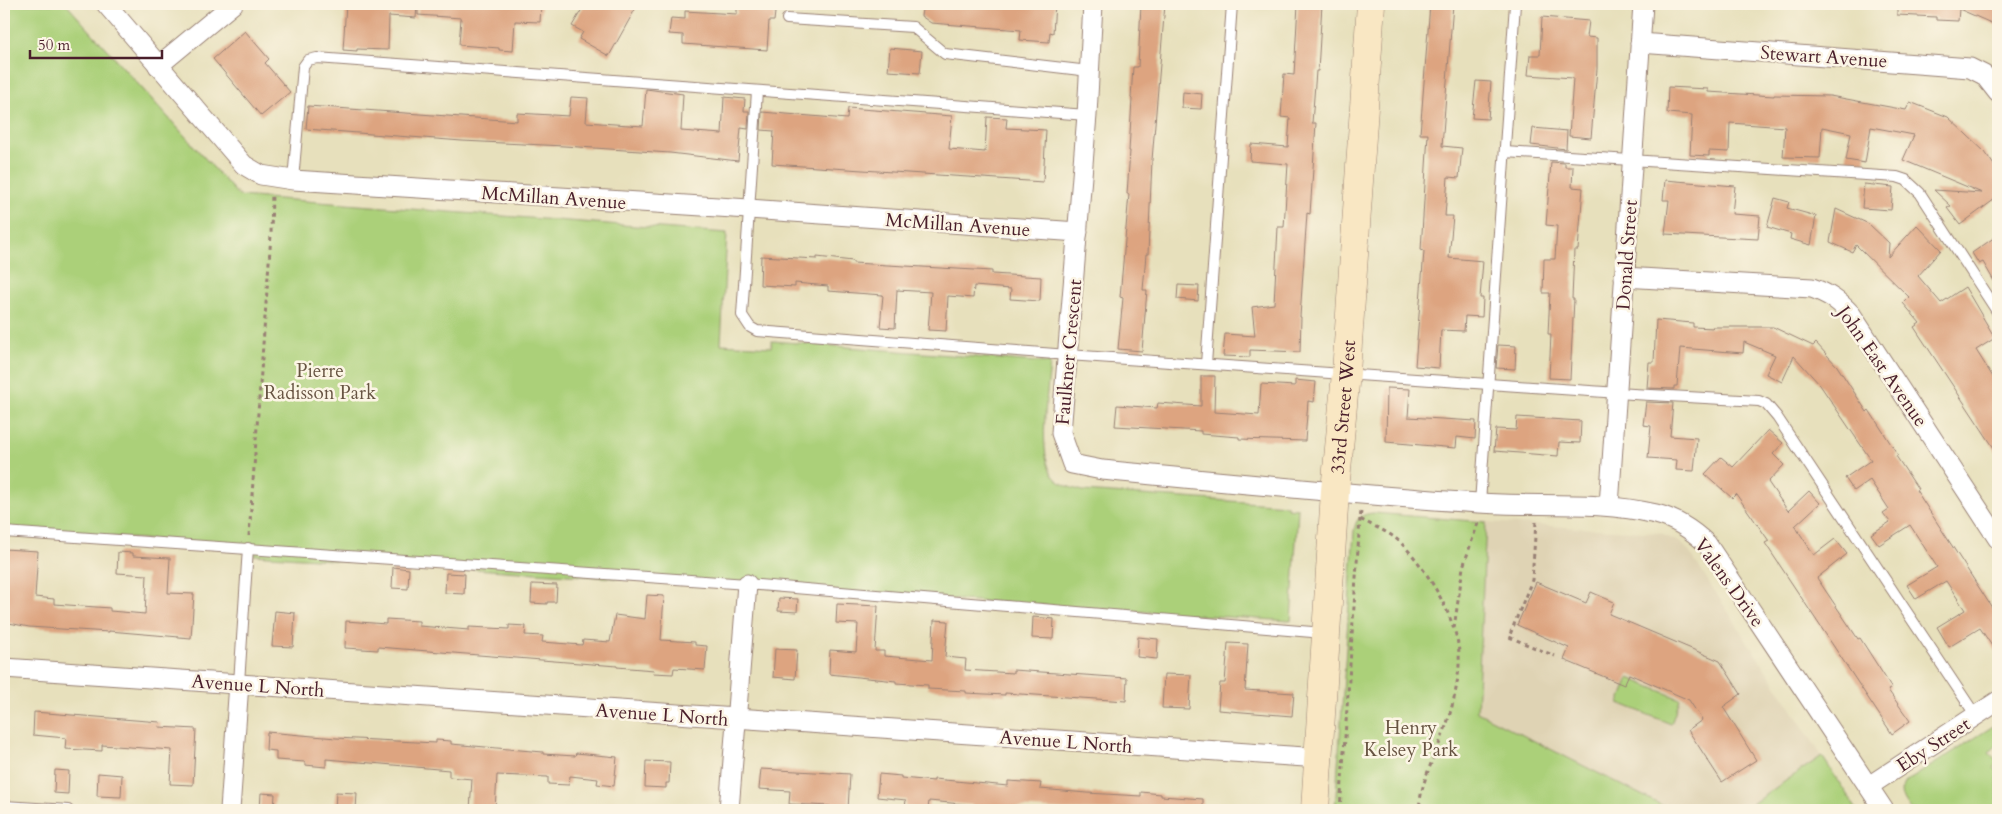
<svg xmlns="http://www.w3.org/2000/svg" width="2002" height="814" font-family="Cardo,serif">
<style>
.built{fill:#dfd3b4}
.green{fill:#abd079;stroke:#7a7852}
.building{fill:#dda480}
.lines{fill:none;stroke-linecap:round;stroke-linejoin:round}
.lane-casing{stroke:#988074;stroke-width:12}
.street-casing{stroke:#988074;stroke-width:21}
.secondary-casing{stroke:#988074;stroke-width:29}
.path{stroke:#988074;stroke-width:3;stroke-dasharray:4 4;stroke-linecap:butt}
.lane{stroke:#fff;stroke-width:10}
.street{stroke:#fff;stroke-width:19}
.secondary{stroke:#f9e7c3;stroke-width:28}
.labels{text-anchor:middle;stroke-width:5;stroke-linejoin:round;paint-order:stroke}
.street-label{font-size:19px;fill:#4a1f2b;stroke:#fcf5e5}
.park-label{font-size:19px;fill:#675442;stroke:#fcf5e5}
</style>
<rect width="100%" height="100%" fill="#fcf5e5"/>
<filter id="ink" filterUnits="userSpaceOnUse"><feTurbulence type="fractalNoise" baseFrequency=".02" numOctaves="2"/><feDisplacementMap in="SourceGraphic" scale="10" xChannelSelector="R" yChannelSelector="G"/><feConvolveMatrix kernelMatrix="1 2 1 2 8 2 1 2 1" color-interpolation-filters="sRGB"/></filter>
<filter id="wash" filterUnits="userSpaceOnUse"><feTurbulence type="fractalNoise" baseFrequency=".0096" numOctaves="4" result="noise"/><feDisplacementMap in="SourceGraphic" scale="20" xChannelSelector="R" yChannelSelector="G"/><feGaussianBlur stdDeviation="1.12" result="paint"/><feColorMatrix in="noise" values="0 0 0 0 0 0 0 0 0 0 0 0 0 0 0 0 0 1.4 0 .05"/><feComposite in="paint" operator="in"/></filter>
<g filter="url(#wash)">
<rect width="100%" height="100%" fill="#e7e0bc"/>
<polygon class="built" points="1486,522 1659,533 1681,543 1688,550 1822,756 1743,810 1671,810 1477,712"/>
<g class="green">
<path d="M4,4H66L239,196L727,233L721,344L771,347L772,341L1050,363C1048,390 1036,458 1055,478C1063,486 1072,488 1083,491L1287,505V508L1298,509L1291,621L253,555V547L4,529Z"/>
<path d="M1374,513L1486,522L1477,712L1671,810H1335L1354,531C1356,518 1361,514 1374,513Z"/>
<polygon points="1629,678 1680,699 1671,724 1619,703"/>
<path d="M1998,723V744L1989,753L1998,761L1994,768L1998,772V810L1975,809V810H1911C1904,800 1898,793 1906,782Z"/>
<polygon points="1822,756 1857,810 1743,810"/>
</g>
<g id="blocks">
<g class="building">
<polygon points="346,4 417,4 416,18 389,16 388,50 357,49 357,51 343,50"/>
<polygon points="418,4 541,4 540,22 515,21 513,51 499,50 499,48 459,45 461,18 418,15"/>
<polygon points="585,4 638,4 609,56 579,39 583,32 572,26"/>
<polygon points="737,4 776,4 774,21 769,21 767,50 683,44 683,35 669,34 671,18 685,19 685,11 737,14"/>
<polygon points="923,4 1055,4 1053,33 1050,32 1049,42 1020,40 1021,30 931,23 921,16"/>
<polygon points="1141,4 1165,4 1152,160 1148,254 1146,254 1143,290 1147,290 1142,351 1118,349 1123,298 1120,297 1129,194 1127,194 1130,151 1129,151 1132,99 1131,98 1133,67 1138,67"/>
<polygon points="1298,4 1322,4 1318,71 1316,71 1312,123 1316,123 1310,214 1307,213 1304,258 1300,317 1301,317 1300,352 1250,350 1250,357 1223,356 1225,334 1255,336 1252,307 1274,304 1278,227 1284,227 1288,164 1250,161 1251,144 1288,147 1290,118 1281,117 1284,74 1294,75"/>
<polygon points="1430,4 1453,4 1442,146 1462,148 1459,178 1448,177 1445,216 1453,216 1449,258 1483,261 1480,298 1483,298 1482,317 1465,316 1464,331 1441,330 1439,368 1415,366 1424,251 1421,250 1428,134 1420,134"/>
<polygon points="1897,4 1998,4 1998,26 1959,9 1958,21 1936,20 1936,17 1897,15"/>
<polygon points="1542,17 1589,21 1587,37 1597,38 1597,69 1591,138 1569,136 1573,78 1528,75 1530,55 1540,55"/>
<polygon points="245,31 269,59 265,63 290,92 261,116 213,59"/>
<polygon points="890,48 922,51 920,73 888,71"/>
<polygon points="1476,81 1491,82 1488,119 1472,118"/>
<polygon points="1668,87 1708,89 1708,92 1774,96 1774,95 1830,96 1906,110 1910,102 1948,117 1985,152 1998,171 1998,200 1995,199 1960,225 1947,208 1951,206 1934,190 1982,193 1903,160 1914,135 1871,127 1865,163 1846,160 1851,133 1822,127 1820,158 1783,157 1785,127 1730,123 1729,152 1709,151 1709,156 1690,155 1692,115 1667,113"/>
<polygon points="646,89 683,94 681,131 722,134 724,97 745,99 744,111 749,111 748,129 741,128 738,161 670,153 564,146 462,141 306,129 308,106 517,121 517,113 569,116 571,97 588,98 586,122 643,126"/>
<polygon points="1183,92 1202,94 1201,109 1182,108"/>
<polygon points="848,108 952,116 949,149 985,152 987,117 1007,118 1006,128 1046,130 1043,182 772,164 774,131 761,130 762,112 847,119"/>
<polygon points="1533,128 1567,131 1566,149 1531,145"/>
<polygon points="1551,162 1565,163 1565,167 1573,167 1572,187 1583,188 1578,250 1574,250 1572,299 1574,299 1570,379 1549,378 1551,334 1548,334 1550,293 1543,293 1544,259 1555,259 1557,226 1546,225"/>
<polygon points="1665,180 1735,186 1732,214 1760,216 1758,239 1665,234 1669,200 1663,200"/>
<polygon points="1864,184 1893,187 1891,210 1862,208"/>
<polygon points="1775,198 1789,202 1787,208 1816,216 1811,245 1790,239 1791,234 1767,227"/>
<polygon points="1836,209 1869,224 1889,243 1888,257 1917,225 1941,250 1918,276 1941,303 1965,287 1995,338 1976,350 1998,385 1998,454 1914,327 1920,323 1903,303 1909,297 1856,245 1852,252 1830,242"/>
<polygon points="1998,235 1998,288 1983,262 1979,264 1972,253"/>
<polygon points="761,256 817,259 817,257 853,261 853,263 992,271 992,274 1041,277 1040,301 1010,299 1011,289 974,286 973,298 948,296 946,331 928,330 931,292 897,290 895,328 880,327 883,295 828,291 828,286 795,283 795,287 760,285"/>
<polygon points="1178,285 1199,286 1198,301 1177,299"/>
<polygon points="1656,320 1693,323 1693,327 1714,328 1712,327 1773,327 1813,346 1816,343 1837,366 1867,412 1869,410 1898,455 1896,456 1918,489 1916,490 1998,617 1998,655 1980,628 1949,647 1937,627 1965,610 1946,581 1916,599 1907,585 1937,567 1910,525 1879,545 1871,534 1890,522 1883,513 1889,509 1870,480 1854,491 1845,478 1871,460 1820,385 1794,356 1782,382 1766,374 1775,355 1744,342 1743,353 1680,348 1677,386 1674,386 1674,389 1647,388 1649,362 1654,362"/>
<polygon points="1498,345 1516,346 1515,369 1496,368"/>
<polygon points="1201,376 1215,376 1214,412 1259,415 1261,384 1295,386 1295,380 1316,382 1314,402 1308,401 1305,441 1239,439 1239,437 1201,434 1201,431 1115,426 1117,405 1157,408 1158,403 1201,406"/>
<polygon points="1387,388 1410,389 1408,417 1476,421 1475,439 1457,437 1456,448 1386,442"/>
<polygon points="1646,402 1673,403 1670,436 1697,438 1694,471 1676,470 1677,460 1648,458 1651,426 1643,425"/>
<polygon points="1517,417 1581,421 1580,443 1559,442 1558,456 1494,451 1496,429 1516,430"/>
<polygon points="1768,430 1783,443 1773,454 1784,465 1768,482 1788,511 1809,491 1820,503 1795,526 1814,555 1835,539 1847,554 1817,578 1858,639 1860,638 1892,688 1888,690 1910,721 1892,734 1765,543 1769,541 1736,494 1732,498 1705,474 1721,457 1733,467"/>
<polygon points="4,549 38,551 35,597 54,599 54,604 110,608 110,611 145,614 147,575 117,573 118,552 133,553 133,556 170,558 168,593 194,594 191,638 109,631 109,632 29,627 4,622"/>
<polygon points="393,567 409,569 408,589 392,588"/>
<polygon points="446,573 465,574 464,594 445,593"/>
<polygon points="1536,582 1586,603 1591,592 1614,602 1609,614 1720,661 1741,694 1723,707 1756,760 1722,782 1688,730 1702,720 1689,700 1629,674 1624,685 1564,660 1569,648 1517,625"/>
<polygon points="532,584 557,585 556,602 547,602 547,604 531,603"/>
<polygon points="647,595 664,596 661,640 695,642 695,645 707,646 705,670 674,668 673,674 653,673 654,670 617,667 617,666 378,647 378,650 345,648 346,621 386,624 386,619 419,621 419,626 469,630 469,627 509,629 509,625 526,626 525,635 543,636 542,642 582,645 583,640 610,642 615,615 645,619"/>
<polygon points="779,598 798,599 797,612 778,611"/>
<polygon points="837,604 878,606 875,651 884,651 884,656 932,660 934,620 948,621 945,657 966,659 965,670 1013,673 1013,670 1127,678 1126,701 1005,693 1005,695 966,693 966,691 928,689 928,685 896,683 896,681 829,674 830,650 856,652 858,624 836,623"/>
<polygon points="275,611 295,613 293,647 272,646"/>
<polygon points="1033,617 1054,619 1053,639 1032,638"/>
<polygon points="1138,637 1158,639 1157,659 1137,657"/>
<polygon points="1228,643 1248,644 1245,690 1294,693 1292,716 1218,710 1220,683 1225,683"/>
<polygon points="775,649 797,650 795,679 773,677"/>
<polygon points="1164,674 1191,675 1189,709 1162,708"/>
<polygon points="34,712 160,722 159,727 196,729 193,785 170,784 172,750 102,745 102,751 65,749 66,738 33,735"/>
<polygon points="267,732 336,738 436,743 436,740 451,741 451,744 543,752 543,754 575,756 576,753 617,757 614,786 597,784 598,779 570,776 569,785 548,784 548,777 497,775 495,810 470,810 472,779 449,777 449,770 326,759 326,767 305,765 305,762 276,760 276,751 266,750"/>
<polygon points="646,761 670,762 669,783 666,783 666,788 645,787"/>
<polygon points="761,769 850,774 848,810 830,810 830,806 789,804 790,791 759,789"/>
<polygon points="55,770 69,771 68,794 54,793"/>
<polygon points="98,773 122,775 121,797 97,796"/>
<polygon points="879,774 901,776 901,778 934,781 934,779 1008,786 1008,781 1041,783 1040,789 1087,793 1141,796 1141,792 1161,794 1161,796 1203,799 1203,810 1063,810 996,806 996,810 971,810 972,805 929,801 928,809 905,807 906,800 877,797"/>
<polygon points="336,792 357,793 356,810 335,810"/>
<polygon points="261,793 275,794 274,810 260,810"/>
</g>
</g>
</g>
<g filter="url(#ink)">
<use href="#blocks" fill-opacity="0" stroke="#988074" stroke-width="1"/>
<g class="lines">
<g class="lane-casing">
<g id="lane">
<polyline points="787,19 913,27 945,54 1089,71"/>
<polyline points="757,91 742,315 750,327 757,331 1068,355 1633,394 1759,401 1766,404 1777,417 1976,716"/>
<polyline points="1505,152 1897,177 1906,180 1920,193 1998,313"/>
<polyline points="293,180 303,67 308,60 317,58 1087,115"/>
<polyline points="1206,364 1232,4"/>
<polyline points="1480,503 1515,4"/>
<polyline points="4,532 747,584 1324,633"/>
<polyline points="239,683 248,548"/>
<polyline points="4,806 68,810"/>
</g>
</g>
<g class="street-casing">
<g id="street">
<polyline points="106,4 244,165 261,175 293,180 749,209 1078,232"/>
<path d="M1093,4L1087,115L1061,433L1072,464L1102,470C1228,482 1353,495 1479,503C1538,507 1598,500 1656,514C1676,519 1692,530 1707,544L1884,810"/>
<polyline points="1640,43 1970,68 1984,75 1998,93"/>
<polyline points="158,66 233,4"/>
<path d="M1624,277L1812,288C1829,294 1839,301 1851,314L1998,539"/>
<polyline points="1609,506 1643,4"/>
<polyline points="4,668 1320,758"/>
<polyline points="1869,786 1998,701"/>
<polyline points="230,810 239,683"/>
<polyline points="729,810 747,584"/>
</g>
</g>
<g class="secondary-casing">
<g id="secondary">
<path id="s1" d="M1315,810L1335,491L1346,373L1371,4"/>
</g>
</g>
<g class="path">
<path d="M1361,512L1360,519C1371,525 1384,530 1394,537C1421,558 1452,611 1458,644C1462,667 1455,698 1448,720C1439,750 1421,777 1419,810"/>
<polyline points="1536,522 1532,580 1509,637 1555,656"/>
<polyline points="249,536 271,235 272,193"/>
<polyline points="1454,628 1463,567 1479,520"/>
<polyline points="1340,810 1360,519"/>
</g>
<use href="#lane" class="lane"/>
<use href="#street" class="street"/>
<use href="#secondary" class="secondary"/>
</g>
</g>
<g class="labels">
<g class="street-label">
<text transform="translate(1824 56) rotate(4)" y="7">Stewart Avenue</text>
<text transform="translate(554 197) rotate(4)" y="7">McMillan Avenue</text>
<text transform="translate(958 224) rotate(4)" y="7">McMillan Avenue</text>
<text transform="translate(1626 255) rotate(-86)" y="7">Donald Street</text>
<text transform="translate(1068 352) rotate(-85)" y="7">Faulkner Crescent</text>
<text transform="translate(1883 366) rotate(55)" y="7">John East Avenue</text>
<text dy="7" stroke="none"><textPath href="#s1" startOffset="404">33rd Street West</textPath></text>
<text transform="translate(1730 582) rotate(54)" y="7">Valens Drive</text>
<text transform="translate(258 685) rotate(4)" y="7">Avenue L North</text>
<text transform="translate(662 714) rotate(4)" y="7">Avenue L North</text>
<text transform="translate(1066 741) rotate(4)" y="7">Avenue L North</text>
<text transform="translate(1933 744) rotate(-33)" y="7">Eby Street</text>
</g>
<g class="park-label">
<text x="320" y="377">Pierre<tspan x="320" dy="22">Radisson Park</tspan></text>
<text x="1411" y="734">Henry<tspan x="1411" dy="22">Kelsey Park</tspan></text>
</g>
</g>
<rect width="2002" height="814" fill="none" stroke="#fcf5e5" stroke-width="20"/>
<path d="M30 50v8h132v-8" fill="none" stroke="#4a1f2b" stroke-width="2.5"/>
<text x="38" y="50" font-size="15" fill="#4a1f2b" stroke="#fcf5e5" stroke-width="4" paint-order="stroke">50 m</text>
</svg>
